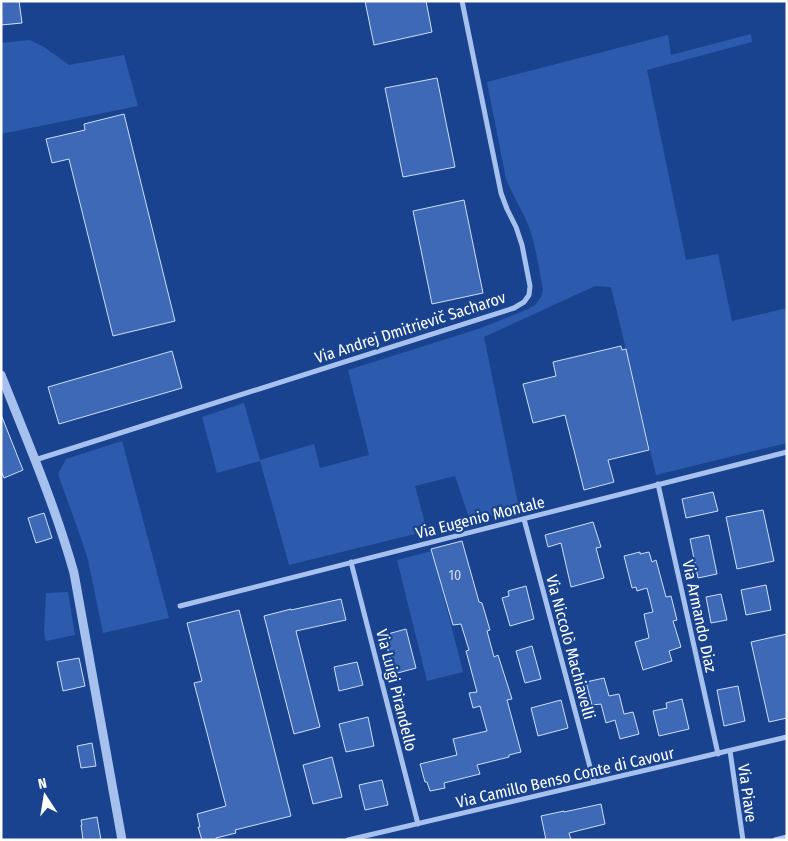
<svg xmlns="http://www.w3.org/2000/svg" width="788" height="841" font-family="'Fira Sans Condensed',sans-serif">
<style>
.green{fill:#2c5bae}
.building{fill:#3e69b6;stroke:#cedefa}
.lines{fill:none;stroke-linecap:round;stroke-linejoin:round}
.minor{stroke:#a7c1ef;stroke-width:5}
.tertiary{stroke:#a7c1ef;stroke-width:9}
.labels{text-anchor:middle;stroke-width:4.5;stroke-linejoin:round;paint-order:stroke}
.number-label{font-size:14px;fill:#cfdaed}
.street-label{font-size:16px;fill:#fff;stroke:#1a438f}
</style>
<rect width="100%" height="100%" fill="#1a438f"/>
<g class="green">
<path d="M751,34L752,42L647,70L686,260L718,254L732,321L787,308V443L656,475L611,287L595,286L484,337L519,508L470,521L455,476L415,486L427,531L289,565L260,461L217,473L202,417L244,403L260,460L314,444L320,468L369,455L348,370L481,328L526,310L535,305L541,297L543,289C538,267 536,243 527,222C521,208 512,194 506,179L487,82L668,35L671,55Z"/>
<polygon points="30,40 44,47 69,65 124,55 138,106 1,134 1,43"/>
<polygon points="122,441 169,618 103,633 88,560 82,541 58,474 66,459"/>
<polygon points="432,551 463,672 427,681 397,560"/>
<polygon points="68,592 75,635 46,641 44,633 46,593"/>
</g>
<g class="building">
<polygon points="1,1 19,1 22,23 1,25"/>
<polygon points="365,1 426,1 432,32 374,45"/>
<polygon points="437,78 455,167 403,177 385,88"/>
<polygon points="124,114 175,321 113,336 69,159 52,163 46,139 85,130 84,124"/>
<polygon points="464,200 483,293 432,304 413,211"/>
<polygon points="621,346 622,350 626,349 649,450 608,460 614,482 584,490 565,415 533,423 523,384 556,376 553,362"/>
<polygon points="172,351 182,388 59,424 48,387"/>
<polygon points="1,417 2,417 23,470 4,478 1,471"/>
<polygon points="713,492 718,511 686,518 682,499"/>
<polygon points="763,510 774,561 737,569 726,517"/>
<polygon points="44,513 52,538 36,543 28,518"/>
<polygon points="593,522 601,547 596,548 604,578 571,587 561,543 548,547 545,535"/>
<polygon points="709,535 717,574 698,578 690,539"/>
<polygon points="462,541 479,602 482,603 490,630 487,631 494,657 498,655 512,699 507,700 521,752 509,755 509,757 477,765 480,774 444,783 445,788 430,791 427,782 425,782 420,764 457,755 453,739 487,731 480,706 473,708 469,693 477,692 466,651 469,650 461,624 453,625 431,549"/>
<polygon points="640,552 640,554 649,552 652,562 656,560 666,597 671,596 677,620 673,621 681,647 669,651 672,661 643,670 635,642 649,638 644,614 653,612 647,588 637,591 636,587 632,588 624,556"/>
<polygon points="766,585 771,610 746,615 741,590"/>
<polygon points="526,586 534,619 510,626 502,598 509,596 508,591"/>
<polygon points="721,594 727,620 711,623 706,597"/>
<polygon points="341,599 346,620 296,631 320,727 294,734 264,616 291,609 291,610"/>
<polygon points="239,610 291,816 235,830 236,833 216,838 216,840 202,840 198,827 200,827 197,814 226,806 194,683 202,681 187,623"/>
<polygon points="406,629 416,668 394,674 384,635"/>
<polygon points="787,634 787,718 769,722 751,642"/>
<polygon points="532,646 541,679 525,683 516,651"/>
<polygon points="79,658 85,686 63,691 57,662"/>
<polygon points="357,662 363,685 339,691 334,667"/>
<polygon points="604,678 609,696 619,694 624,714 633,712 639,734 620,739 615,720 606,723 601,704 592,705 586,682"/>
<polygon points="738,686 745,721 724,726 717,690"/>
<polygon points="682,699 689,729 659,736 653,711 667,708 666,703"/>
<polygon points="561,700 568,728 538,736 531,708"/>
<polygon points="368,717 374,746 346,752 339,724"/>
<polygon points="92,743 96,766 81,768 77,746"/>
<polygon points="332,757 342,797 313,804 303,765"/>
<polygon points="382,780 388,805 365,810 359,785"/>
<polygon points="601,804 605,824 569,833 571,840 546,840 541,816 564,811 564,812"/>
<polygon points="97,817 101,840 83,840 81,825 82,825 81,820"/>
</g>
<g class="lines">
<g class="minor">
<polyline points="35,460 514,308 524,302 529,295 530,286 522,245 516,227 507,209 501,193 462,1"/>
<polyline points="658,484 718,754"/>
<polyline points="524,519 594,782"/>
<polyline points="351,562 418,824"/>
<polyline points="180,606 787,452"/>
<polyline points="730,751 743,840"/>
<polyline points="348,840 787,737"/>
<polyline points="775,840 787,837"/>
</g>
<path class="tertiary" d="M1,375C27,440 55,505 74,573L122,840"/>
</g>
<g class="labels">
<g class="number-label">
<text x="455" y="580">10</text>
</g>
<g class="street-label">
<text transform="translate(410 327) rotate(-18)" y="6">Via Andrej Dmitrievič Sacharov</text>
<text transform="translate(480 517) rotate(-14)" y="6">Via Eugenio Montale</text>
<text transform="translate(700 616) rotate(78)" y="6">Via Armando Diaz</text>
<text transform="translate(571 647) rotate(75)" y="6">Via Niccolò Machiavelli</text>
<text transform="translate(397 690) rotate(76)" y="6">Via Luigi Pirandello</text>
<text transform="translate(565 777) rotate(-13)" y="6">Via Camillo Benso Conte di Cavour</text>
<text transform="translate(748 793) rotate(82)" y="6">Via Piave</text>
</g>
</g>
<rect width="788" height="841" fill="none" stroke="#ffffff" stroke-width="5"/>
<g transform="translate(45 796) rotate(348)" stroke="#1a438f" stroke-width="4" paint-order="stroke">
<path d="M0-4L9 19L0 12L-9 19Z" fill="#ffffff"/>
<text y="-8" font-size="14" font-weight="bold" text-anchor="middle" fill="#ffffff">N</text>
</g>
</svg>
